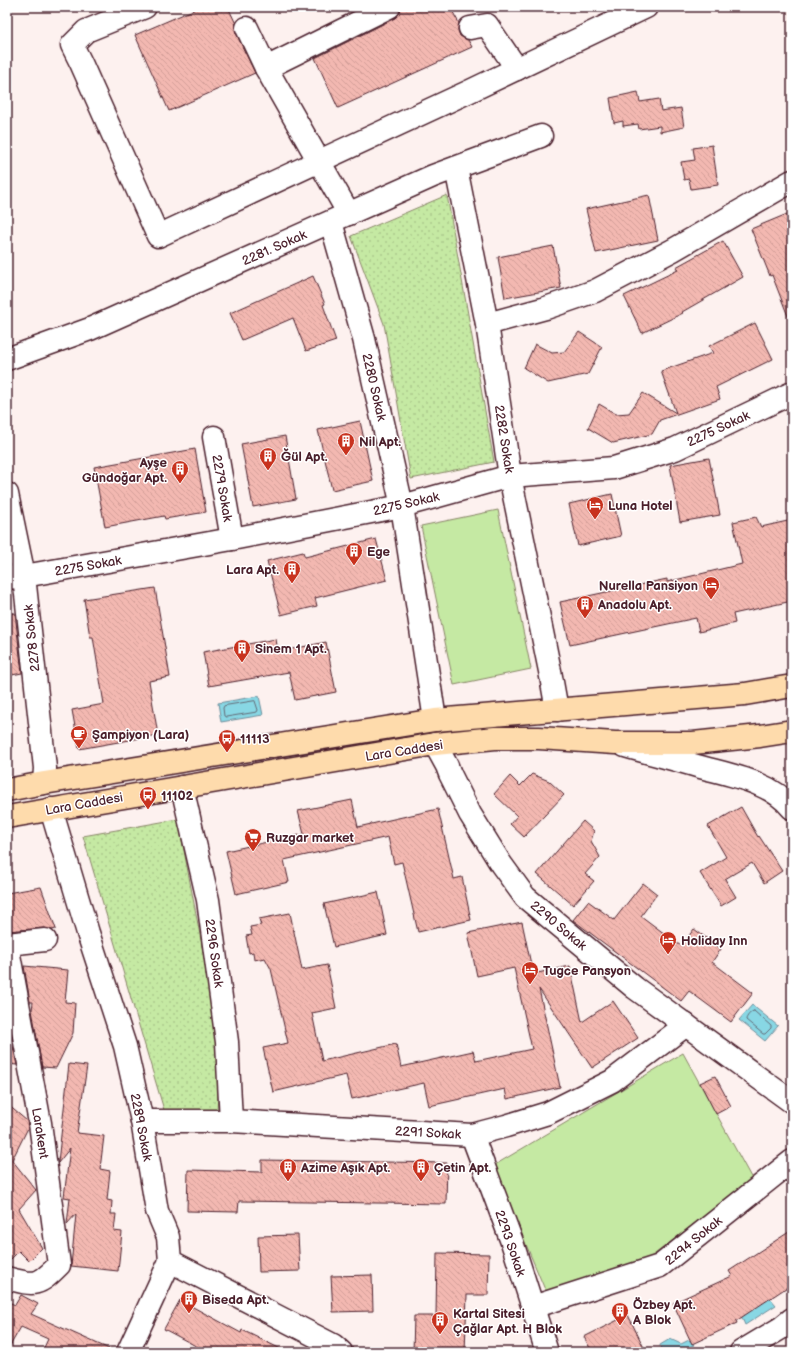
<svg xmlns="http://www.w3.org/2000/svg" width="799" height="1359" font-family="'Balsamiq Sans',sans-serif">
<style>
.grass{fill:#c5e9a3;stroke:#888467}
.park{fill:url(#park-dots);stroke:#888467}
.water{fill:#88d7e4;stroke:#6f8d9a}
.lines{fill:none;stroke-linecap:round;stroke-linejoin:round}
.shore{stroke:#636975;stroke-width:1}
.building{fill:url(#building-back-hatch);stroke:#4a1f2b}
.minor-casing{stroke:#4a1f2b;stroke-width:25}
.major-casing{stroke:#4a1f2b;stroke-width:25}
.minor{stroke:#fff;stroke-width:22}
.major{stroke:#fedbac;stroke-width:22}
.labels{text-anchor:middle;stroke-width:3;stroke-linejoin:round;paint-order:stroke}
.street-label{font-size:13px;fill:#4a1f2b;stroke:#fff}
.poi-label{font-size:13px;font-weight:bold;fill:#4a1f2b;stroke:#fff;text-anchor:start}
</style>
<defs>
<pattern id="park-dots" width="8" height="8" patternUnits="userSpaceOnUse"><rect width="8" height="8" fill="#c5e9a3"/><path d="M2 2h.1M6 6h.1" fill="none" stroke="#abc78c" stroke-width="1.8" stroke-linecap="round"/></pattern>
<pattern id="building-back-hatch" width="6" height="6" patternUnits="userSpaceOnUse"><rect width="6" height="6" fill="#f3b8b1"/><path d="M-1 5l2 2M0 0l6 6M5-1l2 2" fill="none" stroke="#d29e98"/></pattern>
</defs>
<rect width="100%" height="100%" fill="#fdf1ef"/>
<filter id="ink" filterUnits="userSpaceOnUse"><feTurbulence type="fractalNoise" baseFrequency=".025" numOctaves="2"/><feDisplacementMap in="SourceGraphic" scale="8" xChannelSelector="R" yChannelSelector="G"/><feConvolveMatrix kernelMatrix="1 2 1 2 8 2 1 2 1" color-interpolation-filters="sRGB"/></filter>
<g filter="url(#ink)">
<g class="grass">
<polygon points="498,510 531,669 454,685 421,526"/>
<polygon points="683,1053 752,1179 651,1257 546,1292 493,1166"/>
</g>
<g class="park">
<polygon points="447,195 494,462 411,479 384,324 351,236"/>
<polygon points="178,819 221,1046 217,1111 164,1110 83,836"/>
</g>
<g class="water">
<polygon points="259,696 263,715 221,722 218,703"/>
<polygon points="752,1005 778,1026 765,1041 739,1020"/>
<polygon points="765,1292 776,1305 745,1325 739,1311"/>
<polygon points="670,1339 681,1344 689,1340 694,1345 679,1352 661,1352 660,1345"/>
</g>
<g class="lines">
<g class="shore">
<polygon points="255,701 258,710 257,712 226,717 224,716 223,708 224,706"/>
<path d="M754,1011L771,1026V1028L765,1034H763L746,1020C746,1017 751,1011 754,1011Z"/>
</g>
</g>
<g class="building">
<polygon points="200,7 228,7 236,24 235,27 236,33 255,73 169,111 135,35"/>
<polygon points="404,7 450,7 459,23 458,30 460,36 468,40 472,47 338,108 315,58 395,18 399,14 401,8"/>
<polygon points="638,92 640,102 659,99 661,111 681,108 684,127 660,132 660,126 639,129 638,124 623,126 623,121 614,123 610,98"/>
<polygon points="712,145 718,185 691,189 689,179 684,180 681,162 695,160 693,148"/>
<polygon points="649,195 658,240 596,253 586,209"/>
<polygon points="792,212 792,324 791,324 772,275 770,276 751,229"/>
<polygon points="723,241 743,277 682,312 683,313 642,333 624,296 678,270 676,267"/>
<polygon points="553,246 561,288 505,298 498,257"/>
<polygon points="313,276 325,304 323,305 336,341 306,351 293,318 242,340 230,313"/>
<polygon points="755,323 773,359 716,387 720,399 660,420 652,434 613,443 588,428 599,404 616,414 629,413 643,393 676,413 661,371 713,353 709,346"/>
<polygon points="579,332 602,347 588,374 548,383 524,368 535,344 552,353 564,352"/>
<polygon points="360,421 373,481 332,490 318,430"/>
<polygon points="285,436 296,499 253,507 241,444"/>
<polygon points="195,449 206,512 165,519 164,516 105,527 94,467"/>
<polygon points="709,458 720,515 680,522 670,465"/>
<polygon points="612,494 621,536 578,546 569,504"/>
<polygon points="756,517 761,527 792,520 792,601 733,614 735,623 699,632 696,618 570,645 560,602 667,579 667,582 742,564 733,522"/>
<polygon points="376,539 387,580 315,598 317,606 281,615 267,561 303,552 305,557"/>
<polygon points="155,588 170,677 149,681 158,735 79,749 72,710 104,704 93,637 90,637 84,599"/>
<polygon points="15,613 22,673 7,676 7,614"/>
<polygon points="276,639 278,652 326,642 336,692 295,700 289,672 209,686 203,652"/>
<polygon points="532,774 549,781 564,795 524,837 510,824 517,816 494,794 510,776 520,786"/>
<polygon points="352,800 358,827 438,809 454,879 462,877 471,920 418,932 402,862 394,864 388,837 284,860 289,882 236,894 226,851 304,834 298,811"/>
<polygon points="741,807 758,837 759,836 782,871 764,883 752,863 725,879 736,897 721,906 700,873 726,857 708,826"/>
<polygon points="583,821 594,831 591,841 600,857 585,874 594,881 573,905 537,874"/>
<polygon points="643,883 657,894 641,916 681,946 694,929 721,949 712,962 753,993 731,1022 689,991 681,1001 573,920 588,901 614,920"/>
<polygon points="41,887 56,929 52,930 44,928 7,931 7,893"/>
<polygon points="378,892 387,935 334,947 324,904"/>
<polygon points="290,913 302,970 327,965 336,1008 312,1013 322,1061 396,1044 401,1067 473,1051 476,1061 532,1049 514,968 477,976 468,933 522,922 533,974 570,966 582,1022 613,1001 638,1038 592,1068 539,989 560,1087 507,1099 505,1089 429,1106 424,1083 352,1099 346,1075 273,1092 263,1048 288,1043 271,969 265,958 254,960 253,952 249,953 246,936 252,935 250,927 261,925 259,919"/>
<polygon points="24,966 68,970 65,1002 75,1003 73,1033 56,1068 42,1067 32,1010 33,1002 30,1002"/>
<polygon points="7,1044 13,1047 17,1065 7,1064"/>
<polygon points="69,1064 87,1066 77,1133 104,1136 100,1169 110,1171 107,1200 112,1201 111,1214 116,1214 114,1231 122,1232 118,1271 71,1266 76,1214 67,1224 70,1198 64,1197 70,1148 58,1163 58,1162"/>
<polygon points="715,1076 731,1106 716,1114 700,1083"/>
<polygon points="7,1104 27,1121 28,1128 12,1160 36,1190 19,1209 42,1248 29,1261 19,1251 7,1263"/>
<polygon points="262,1160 447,1163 446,1204 239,1201 238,1212 187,1211 188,1170 262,1172"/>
<polygon points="792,1230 792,1284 736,1321 737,1323 692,1344 673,1303 732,1276 729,1271"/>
<polygon points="298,1235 300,1271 259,1272 258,1236"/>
<polygon points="437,1253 489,1254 488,1295 467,1295 465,1352 413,1352 414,1316 436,1316"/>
<polygon points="372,1275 373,1311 333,1312 331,1276"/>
<polygon points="21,1295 38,1304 31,1314 116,1352 42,1352 48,1339 21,1327 7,1351 7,1301 15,1305"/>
<polygon points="180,1300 241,1333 242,1330 287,1352 207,1352 164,1329"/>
<polygon points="628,1315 646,1352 592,1352 584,1337"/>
</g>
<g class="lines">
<g class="minor-casing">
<g id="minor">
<polyline points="145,7 86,31 72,45 81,63 158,236 468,92 646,7"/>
<polyline points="247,28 266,68 349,214"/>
<polyline points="470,28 487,25 517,69"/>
<polyline points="266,68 389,7"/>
<polyline points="456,168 487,324 510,476 550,671 557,710"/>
<polyline points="331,222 364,339 402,506 435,720"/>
<polyline points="487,324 546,308 595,291 673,250 792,181"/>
<polyline points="7,359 90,329 433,176 541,136"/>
<polyline points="214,437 232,539"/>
<polyline points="7,494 24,576 45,768 44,783"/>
<polyline points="7,578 24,576 232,539 402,506 510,476 614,468 675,449 792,393"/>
<polyline points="435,744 447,766 450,774 470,814 501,864 525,897 635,988 792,1102"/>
<path d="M625,746C649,753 673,759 697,766C729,775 770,781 792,808"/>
<polyline points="182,787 208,900 227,1042 231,1121"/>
<polyline points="51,809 88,933 125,1046 142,1121 157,1211 168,1237 170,1261 333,1345 341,1352"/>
<polyline points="7,944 45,940"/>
<polyline points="142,1121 231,1121 472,1135 506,1126 548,1113 612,1081 686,1025"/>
<polyline points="472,1135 512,1242 547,1352"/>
<path d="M7,1278C36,1286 38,1286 59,1265L40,1123L7,944"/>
<polyline points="533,1307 660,1266 792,1161"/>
<polyline points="128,1352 170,1261"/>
<polyline points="741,1352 781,1328 792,1319"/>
</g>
</g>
<g class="major-casing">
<g id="major">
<polyline points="7,790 44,783 435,720 745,694 792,686"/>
<polyline points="7,817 435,744 495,738 539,738 615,743 693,743 760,736 792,731"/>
</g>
</g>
<use href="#minor" class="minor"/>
<use href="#major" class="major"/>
</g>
</g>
<defs>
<g id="building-pin" transform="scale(0.9)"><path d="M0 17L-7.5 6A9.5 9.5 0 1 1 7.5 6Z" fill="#c8321e" stroke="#fff"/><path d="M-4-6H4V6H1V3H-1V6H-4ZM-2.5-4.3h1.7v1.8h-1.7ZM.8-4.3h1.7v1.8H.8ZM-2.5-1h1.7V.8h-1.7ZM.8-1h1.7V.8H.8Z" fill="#fff"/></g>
<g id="hotel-pin" transform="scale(0.9)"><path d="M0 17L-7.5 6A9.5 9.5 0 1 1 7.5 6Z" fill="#c8321e" stroke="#fff"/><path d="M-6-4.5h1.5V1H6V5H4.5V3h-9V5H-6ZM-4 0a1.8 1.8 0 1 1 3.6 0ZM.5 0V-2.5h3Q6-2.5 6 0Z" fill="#fff"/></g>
<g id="cafe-pin" transform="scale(0.9)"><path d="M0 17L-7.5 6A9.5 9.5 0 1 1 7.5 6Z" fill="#c8321e" stroke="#fff"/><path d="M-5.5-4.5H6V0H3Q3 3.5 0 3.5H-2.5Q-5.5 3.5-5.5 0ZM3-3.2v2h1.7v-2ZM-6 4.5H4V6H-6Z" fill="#fff"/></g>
<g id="bus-pin" transform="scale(0.9)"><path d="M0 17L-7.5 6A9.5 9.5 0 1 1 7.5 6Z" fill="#c8321e" stroke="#fff"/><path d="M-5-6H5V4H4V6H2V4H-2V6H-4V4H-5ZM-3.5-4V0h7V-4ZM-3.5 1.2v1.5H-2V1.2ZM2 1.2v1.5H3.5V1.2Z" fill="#fff"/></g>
<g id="supermarket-pin" transform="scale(0.9)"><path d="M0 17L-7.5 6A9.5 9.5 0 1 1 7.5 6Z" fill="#c8321e" stroke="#fff"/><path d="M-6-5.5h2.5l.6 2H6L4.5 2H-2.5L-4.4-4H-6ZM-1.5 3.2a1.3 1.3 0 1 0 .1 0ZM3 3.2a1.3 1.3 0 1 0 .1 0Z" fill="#fff"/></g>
</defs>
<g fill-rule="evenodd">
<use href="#building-pin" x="346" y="441"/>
<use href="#building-pin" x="268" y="456"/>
<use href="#building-pin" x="180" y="469"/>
<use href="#hotel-pin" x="595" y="505"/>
<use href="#building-pin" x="354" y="551"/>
<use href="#building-pin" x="292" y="569"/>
<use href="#hotel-pin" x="711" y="585"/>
<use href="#building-pin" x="585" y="604"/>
<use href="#building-pin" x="242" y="648"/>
<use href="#cafe-pin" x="79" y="734"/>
<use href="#bus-pin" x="227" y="738"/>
<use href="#bus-pin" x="148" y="795"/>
<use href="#supermarket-pin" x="253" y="837"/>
<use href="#hotel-pin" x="668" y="940"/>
<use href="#hotel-pin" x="530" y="970"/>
<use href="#building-pin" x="288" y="1167"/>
<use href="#building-pin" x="421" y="1167"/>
<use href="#building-pin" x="189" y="1299"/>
<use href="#building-pin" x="620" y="1311"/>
<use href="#building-pin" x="440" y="1320"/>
</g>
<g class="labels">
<g class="street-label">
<text transform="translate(274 247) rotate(-24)" y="5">2281. Sokak</text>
<text transform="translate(375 387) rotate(77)" y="5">2280 Sokak</text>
<text transform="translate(718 428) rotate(-25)" y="5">2275 Sokak</text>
<text transform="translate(505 439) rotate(81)" y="5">2282 Sokak</text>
<text transform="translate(223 488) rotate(80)" y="5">2279 Sokak</text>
<text transform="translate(406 503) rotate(-13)" y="5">2275 Sokak</text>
<text transform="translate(88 565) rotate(-10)" y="5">2275 Sokak</text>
<text transform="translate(31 638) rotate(-96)" y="5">2278 Sokak</text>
<text transform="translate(404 750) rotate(-9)" y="5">Lara Caddesi</text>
<text transform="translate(84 803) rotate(-10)" y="5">Lara Caddesi</text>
<text transform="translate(559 925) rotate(40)" y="5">2290 Sokak</text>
<text transform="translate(215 953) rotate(82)" y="5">2296 Sokak</text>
<text transform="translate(142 1127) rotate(79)" y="5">2289 Sokak</text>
<text transform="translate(428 1132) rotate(3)" y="5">2291 Sokak</text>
<text transform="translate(41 1133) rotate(81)" y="5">Larakent</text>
<text transform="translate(693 1240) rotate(-39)" y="5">2294 Sokak</text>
<text transform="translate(511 1243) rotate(71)" y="5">2293 Sokak</text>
</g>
<g class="poi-label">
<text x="359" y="446">Nil Apt.</text>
<text x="281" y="461">Ğül Apt.</text>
<text x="167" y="467" text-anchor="end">Ayşe<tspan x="167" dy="15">Gündoğar Apt.</tspan></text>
<text x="608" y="510">Luna Hotel</text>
<text x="367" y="556">Ege</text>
<text x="279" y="574" text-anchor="end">Lara Apt.</text>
<text x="698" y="590" text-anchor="end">Nurella Pansiyon</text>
<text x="598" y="609">Anadolu Apt.</text>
<text x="255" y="653">Sinem 1 Apt.</text>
<text x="92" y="739">Şampiyon (Lara)</text>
<text x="240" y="743">11113</text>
<text x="161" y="800">11102</text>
<text x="266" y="842">Ruzgar market</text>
<text x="681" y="945">Holiday Inn</text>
<text x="543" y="975">Tugce Pansyon</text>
<text x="301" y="1172">Azime Aşık Apt.</text>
<text x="434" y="1172">Çetin Apt.</text>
<text x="202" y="1304">Biseda Apt.</text>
<text x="633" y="1309">Özbey Apt.<tspan x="633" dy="15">A Blok</tspan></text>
<text x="453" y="1318">Kartal Sitesi<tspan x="453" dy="15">Çağlar Apt. H Blok</tspan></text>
</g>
</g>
<rect width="799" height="1359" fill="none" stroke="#fff" stroke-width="24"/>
<rect x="12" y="12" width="775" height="1335" fill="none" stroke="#4a1f2b" stroke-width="1.5" filter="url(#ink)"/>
</svg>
